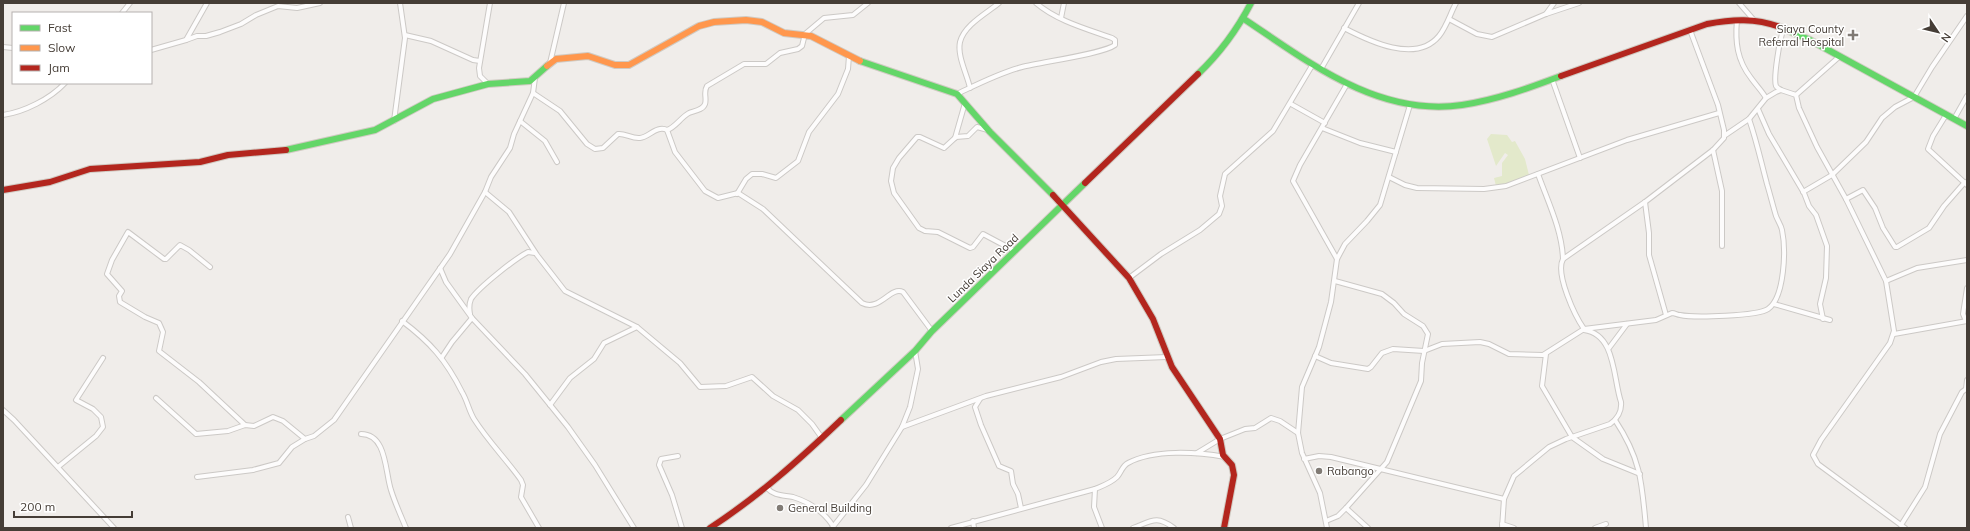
<svg xmlns="http://www.w3.org/2000/svg" width="1970" height="531" font-family="Mulish,sans-serif">
<style>
.green{fill:#e3e9cb}
.lines{fill:none;stroke-linecap:round;stroke-linejoin:round}
.street-casing{stroke:#ccc9c6;stroke-width:6}
.fast-casing{stroke:#d0cac2;stroke-width:8}
.slow-casing{stroke:#d0cac2;stroke-width:8}
.jam-casing{stroke:#d0cac2;stroke-width:8}
.street{stroke:#fdfcfc;stroke-width:4}
.fast{stroke:#63d668;stroke-width:6}
.slow{stroke:#ff974d;stroke-width:6}
.jam{stroke:#b3261e;stroke-width:6}
.poi-dot{fill:#817b75;stroke:#fff;stroke-width:1.5}
.labels{text-anchor:middle;stroke-width:3;stroke-linejoin:round;paint-order:stroke}
.poi-label{font-size:11px;fill:#453d36;stroke:#fff;text-anchor:start}
.street-label{font-size:11px;fill:#453d36;stroke:#fff}
</style>
<rect width="100%" height="100%" fill="#f0edea"/>
<polygon class="green" points="1491,134 1507,135 1512,142 1515,141 1525,159 1530,179 1496,186 1494,178 1502,176 1502,163 1508,155 1505,153 1496,166 1487,139"/>
<g class="lines">
<g class="street-casing">
<g id="street">
<polyline points="1739,3 1753,19"/>
<polyline points="122,13 130,3"/>
<polyline points="1546,14 1554,3"/>
<polyline points="1061,18 1064,3"/>
<polyline points="1449,19 1477,34 1492,37 1546,14 1579,3"/>
<path d="M1737,20C1735,42 1737,60 1751,78C1756,85 1762,91 1766,98"/>
<path d="M1344,28C1369,41 1416,64 1439,36C1447,26 1450,14 1456,3"/>
<polyline points="405,35 431,41 473,60 480,61"/>
<polyline points="186,40 197,36 206,36 220,32 241,24 256,15 278,6 297,8 320,3"/>
<polyline points="3,47 13,48"/>
<polyline points="151,50 186,40 207,3"/>
<polyline points="550,63 564,3"/>
<polyline points="1321,69 1359,3"/>
<polyline points="1552,79 1580,158"/>
<polyline points="488,84 480,76 479,68 490,3"/>
<path d="M970,88C967,74 957,56 960,42C964,25 987,13 999,3"/>
<path d="M1781,90C1780,89 1777,88 1776,86C1773,78 1780,37 1784,28"/>
<path d="M533,93L560,111L587,144L595,149L603,148L618,134C625,133 632,139 640,138C649,137 657,125 667,130L675,152L705,191L718,198L738,193L763,209L862,303C880,312 890,286 903,292L932,331"/>
<path d="M957,94C978,84 999,73 1022,67C1041,62 1103,54 1115,45V40L1112,38C1087,29 1057,21 1036,3"/>
<polyline points="1796,95 1840,56"/>
<polyline points="1291,104 1325,123"/>
<polyline points="1758,109 1769,134 1804,193 1809,206 1816,215 1827,246 1826,278 1820,304 1823,319"/>
<path d="M3,115C24,112 50,99 65,83"/>
<polyline points="1946,115 1933,136 1928,149 1967,185"/>
<polyline points="1954,119 1967,96"/>
<polyline points="394,121 405,38 400,3"/>
<polyline points="520,121 545,141 557,162"/>
<polyline points="1322,128 1360,143 1396,152"/>
<path d="M667,130C676,127 680,118 689,113C694,111 703,110 705,104C707,98 703,92 707,86L744,64H766L780,53L798,49L802,46L805,34L824,18L853,15L868,3"/>
<polyline points="988,130 977,127 968,136 956,137 944,148 920,137 917,137 899,158 893,168 891,181 894,193 919,228 925,231 938,232 970,248 973,247 983,234 1015,251"/>
<polyline points="1724,136 1749,119 1766,98 1776,92 1781,90 1796,95 1799,108 1817,147 1846,199 1886,281 1894,331 1890,343 1821,440 1813,455 1818,464 1905,528"/>
<polyline points="955,138 965,103"/>
<polyline points="1713,150 1722,191 1722,246"/>
<path d="M1538,174C1548,202 1562,230 1563,259"/>
<polyline points="1389,177 1405,185 1417,188 1484,189 1506,186 1627,140 1719,113"/>
<polyline points="485,192 509,212 537,255 565,291 637,327"/>
<polyline points="1803,192 1832,175 1866,142 1882,118 1895,107 1914,97 1932,67 1967,16"/>
<polyline points="737,194 746,179 752,174 762,174 776,178 798,161 809,132 838,94 848,69 849,56"/>
<polyline points="1846,199 1863,190 1875,208 1883,228 1895,247 1897,247 1929,228 1944,206 1965,182"/>
<polyline points="1645,202 1649,233 1649,255 1666,315"/>
<polyline points="1337,259 1293,181 1300,165 1347,84"/>
<polyline points="210,267 189,250 180,245 166,259 164,259 128,232 112,260 107,274 122,291 119,296 120,302 145,317 159,323 163,332 159,351 199,382 245,425"/>
<polyline points="440,268 446,282 472,318 525,374 568,427 595,465 634,528"/>
<polyline points="1129,278 1161,254 1200,230 1219,214 1222,206 1220,196 1225,174 1273,131 1313,64"/>
<polyline points="1886,281 1917,268 1967,260"/>
<polyline points="1774,304 1830,320"/>
<path d="M470,314C469,309 469,304 471,299C479,287 516,258 528,252L535,253"/>
<path d="M402,321C430,342 446,360 462,392C467,400 469,411 474,419C488,441 506,459 521,480L523,485L521,497L539,528"/>
<polyline points="1966,321 1963,314 1967,288"/>
<path d="M1584,329C1575,316 1555,274 1563,259L1645,202L1713,150L1724,138V130L1718,105L1690,30"/>
<polyline points="1894,334 1967,321"/>
<polyline points="1609,348 1627,324"/>
<polyline points="1546,354 1542,386 1572,437 1603,459 1640,474"/>
<path d="M1315,356L1331,363L1368,369L1371,367L1382,353L1393,349L1424,351L1442,344L1480,342L1489,344L1509,354L1543,355L1584,329L1656,320L1672,313C1675,313 1677,315 1680,315C1694,318 1758,316 1768,309C1785,297 1786,249 1782,230C1781,225 1778,221 1776,216C1773,206 1770,194 1767,184C1761,162 1757,142 1749,119"/>
<polyline points="442,357 452,342 472,318"/>
<polyline points="156,398 196,434 228,431 245,425 254,426 273,417 283,421 305,439 314,436 334,420 450,254 485,192 491,177 510,148 514,134 533,93 535,78"/>
<polyline points="980,399 975,407 981,425 999,466 1011,471 1013,484 1018,494 1021,508"/>
<polyline points="550,405 570,378 594,359 604,343 637,327 680,363 700,387 726,386 752,377 773,396 798,410 812,424 822,438"/>
<polyline points="3,410 14,420 114,528"/>
<path d="M1615,420C1641,459 1642,483 1646,528"/>
<polyline points="902,427 986,396 1061,377 1101,362 1116,359 1167,357"/>
<path d="M361,434C387,434 385,472 391,490C395,503 401,516 406,528"/>
<polyline points="1197,453 1220,439 1245,429 1255,428 1271,418 1280,421 1298,433"/>
<polyline points="678,456 661,459 659,465 672,495 682,528"/>
<polyline points="1304,459 1319,456 1331,457 1504,499"/>
<polyline points="58,467 96,436 103,427 101,417 93,409 76,400 103,358"/>
<polyline points="197,477 253,470 279,463 292,447 305,439"/>
<path d="M767,488C774,496 783,495 793,497C809,502 824,512 833,526"/>
<polyline points="1095,489 1094,507 1102,528"/>
<polyline points="1346,508 1368,528"/>
<polyline points="348,517 351,528"/>
<polyline points="973,521 974,528"/>
<polyline points="1326,521 1338,516 1346,508 1387,462 1421,381 1422,363 1428,334 1423,326 1404,314 1394,303 1382,294 1335,281"/>
<polyline points="1502,524 1514,528"/>
<polyline points="1901,525 1925,487 1940,434 1962,392 1966,389 1967,380"/>
<polyline points="832,528 866,485 902,427 910,407 918,369 915,351"/>
<path d="M951,528L1095,489C1102,486 1111,483 1117,477C1121,473 1122,466 1128,463C1154,449 1197,452 1225,457"/>
<path d="M1133,528C1152,521 1156,515 1174,528"/>
<polyline points="1327,528 1320,493 1302,453 1298,433 1302,387 1319,347 1331,302 1337,259 1345,244 1367,221 1380,205 1410,105"/>
<path d="M1502,528L1504,499L1514,476L1549,447L1566,439L1610,424C1617,419 1622,411 1621,402C1613,379 1616,334 1584,330"/>
<polyline points="1595,528 1606,524"/>
</g>
</g>
<g class="fast-casing">
<g id="fast">
<path d="M1244,19C1310,63 1378,117 1462,105C1496,100 1529,88 1561,76"/>
<polyline points="1780,27 1810,40 1967,126"/>
<polyline points="860,61 957,94 990,132 1053,195"/>
<path d="M1198,74C1220,53 1237,30 1251,3"/>
<polyline points="286,150 375,130 433,99 488,84 530,81 547,66"/>
<polyline points="841,420 915,351 932,331 1085,183"/>
</g>
</g>
<g class="slow-casing">
<polyline id="slow" points="547,66 556,59 588,56 615,65 629,65 699,26 714,22 746,20 762,22 784,33 811,36 860,61"/>
</g>
<g class="jam-casing">
<g id="jam">
<path d="M1561,76L1707,24C1733,19 1755,18 1780,27"/>
<polyline points="1085,183 1198,74"/>
<polyline points="3,190 50,182 90,169 200,162 228,155 286,150"/>
<polyline points="1053,195 1129,278 1153,319 1172,367 1220,439 1223,455 1232,465 1234,475 1224,528"/>
<path d="M710,528C759,496 799,460 841,420"/>
</g>
</g>
<use href="#street" class="street"/>
<use href="#fast" class="fast"/>
<use href="#slow" class="slow"/>
<use href="#jam" class="jam"/>
</g>
<g class="poi-dot">
<path d="M1851 29h4v4h4v4h-4v4h-4v-4h-4v-4h4z"/>
<circle cx="1319" cy="471" r="4"/>
<circle cx="780" cy="508" r="4"/>
</g>
<g class="labels">
<g class="poi-label">
<text x="1844" y="33" text-anchor="end">Siaya County<tspan x="1844" dy="13">Referral Hospital</tspan></text>
<text x="1327" y="475">Rabango</text>
<text x="788" y="512">General Building</text>
</g>
<g class="street-label">
<text transform="translate(983 268) rotate(-44)" y="4">Lunda Siaya Road</text>
</g>
</g>
<rect width="1970" height="531" fill="none" stroke="#453d36" stroke-width="8"/>
<rect x="12" y="12" width="140" height="72" fill="#ffffff" stroke="#b5b1af"/>
<rect x="20" y="25" width="20" height="6" fill="#63d668" stroke="#b5b1af"/>
<text x="48" y="32" font-size="12" fill="#453d36">Fast</text>
<rect x="20" y="45" width="20" height="6" fill="#ff974d" stroke="#b5b1af"/>
<text x="48" y="52" font-size="12" fill="#453d36">Slow</text>
<rect x="20" y="65" width="20" height="6" fill="#b3261e" stroke="#b5b1af"/>
<text x="48" y="72" font-size="12" fill="#453d36">Jam</text>
<g transform="translate(1938 32) rotate(125)" stroke="#ffffff" stroke-width="3" paint-order="stroke">
<path d="M0-3L7 15L0 10L-7 15Z" fill="#453d36"/>
<text y="-6" font-size="11" font-weight="bold" text-anchor="middle" fill="#453d36">N</text>
</g>
<path d="M14 511v6h118v-6" fill="none" stroke="#453d36" stroke-width="2"/>
<text x="20" y="511" font-size="12" fill="#453d36" stroke="#ffffff" stroke-width="3" paint-order="stroke">200 m</text>
</svg>
